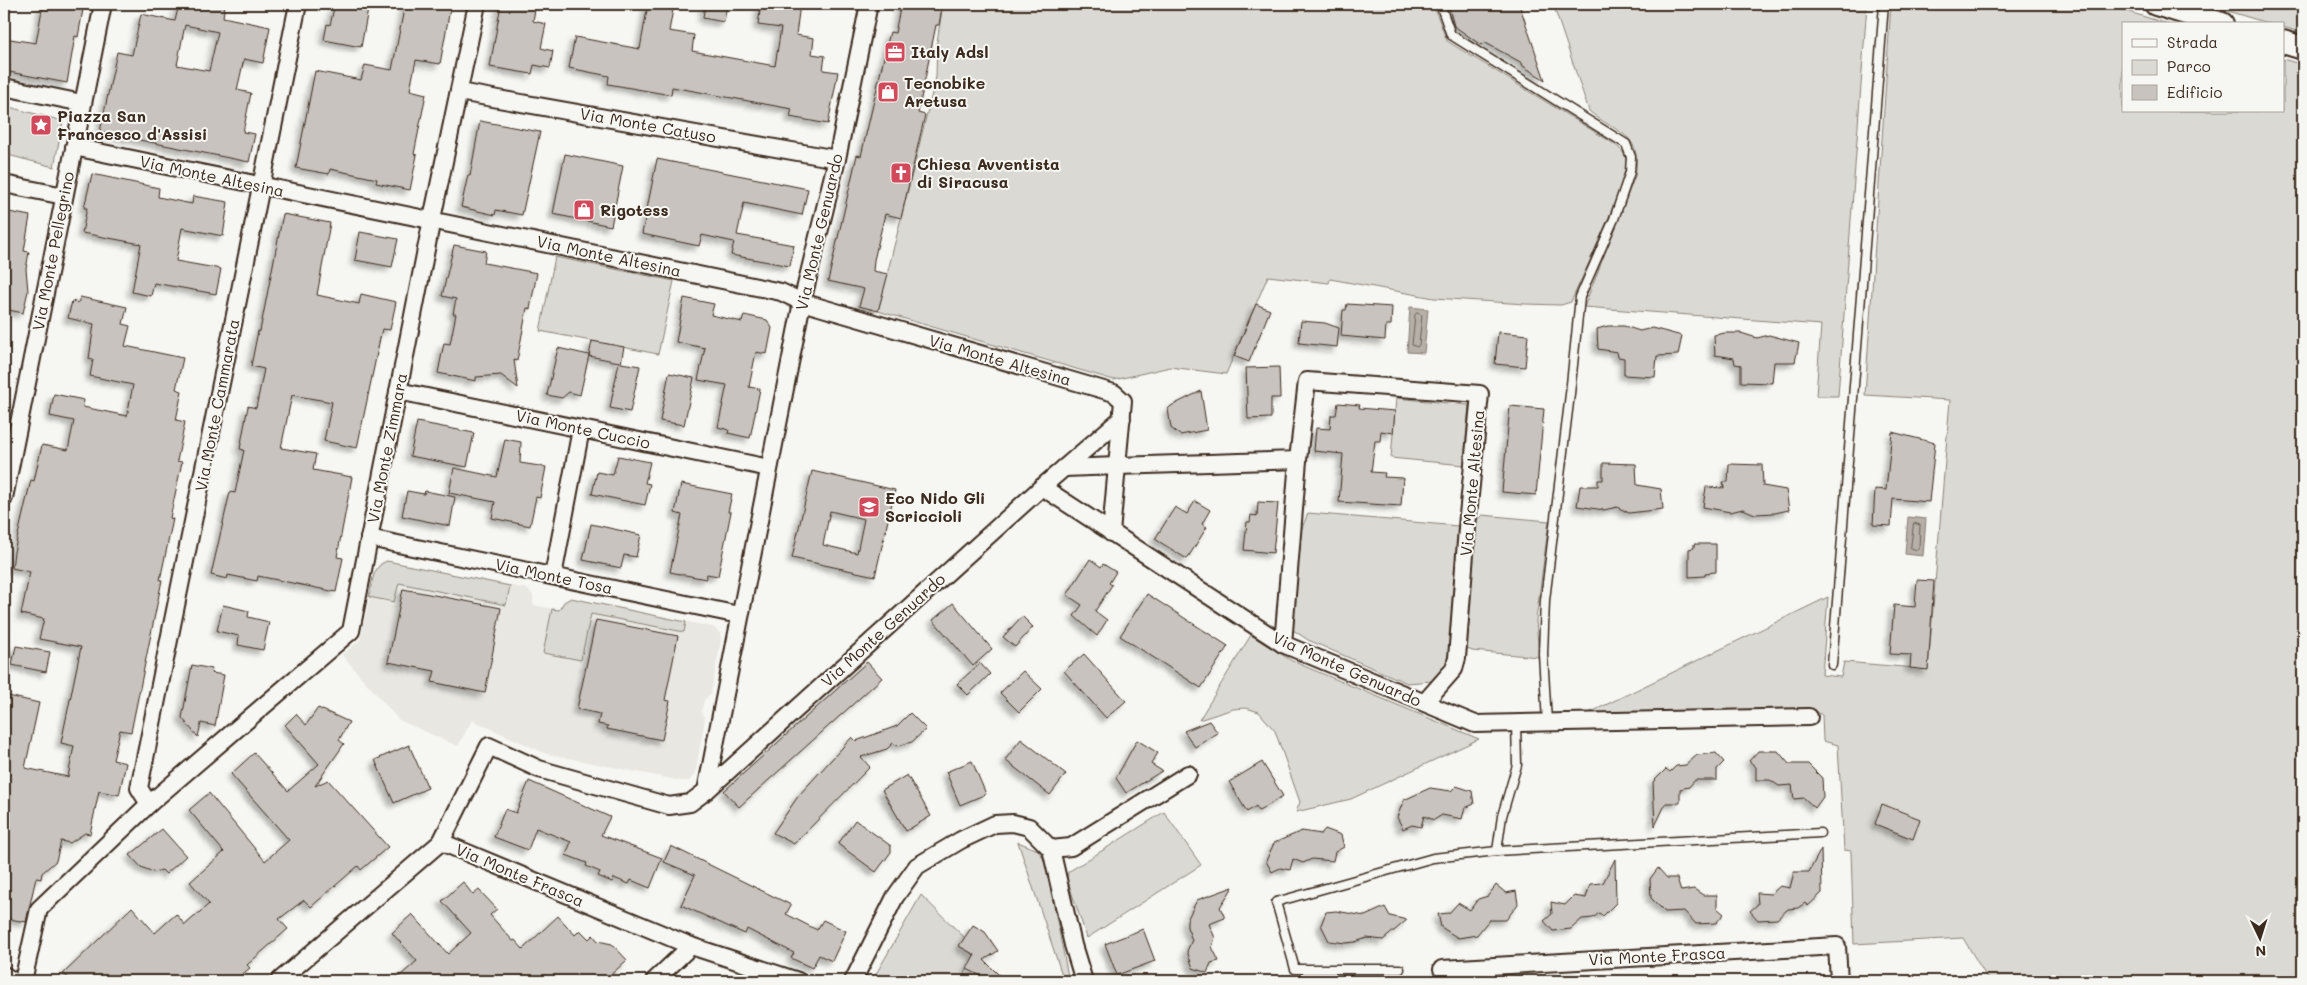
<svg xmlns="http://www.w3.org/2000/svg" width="2307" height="985" font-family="Mali,sans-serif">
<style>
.built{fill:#e8e7e2}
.green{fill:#dad9d3;stroke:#8a8278}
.water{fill:#b6b0a9;stroke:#857a71}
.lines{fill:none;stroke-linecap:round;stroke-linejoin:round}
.shore{stroke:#6c6056;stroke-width:1}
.building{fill:#c8c3be;stroke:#3b2a1e;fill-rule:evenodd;filter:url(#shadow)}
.service-casing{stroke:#3b2a1e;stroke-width:11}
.minor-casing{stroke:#3b2a1e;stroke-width:20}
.secondary-casing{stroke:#3b2a1e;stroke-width:26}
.service{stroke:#f6f6f2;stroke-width:8}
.minor{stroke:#f6f6f2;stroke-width:16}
.secondary{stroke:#f6f6f2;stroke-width:22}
.labels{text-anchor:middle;stroke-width:4;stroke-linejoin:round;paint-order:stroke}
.poi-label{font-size:16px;font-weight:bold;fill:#3b2a1e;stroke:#f6f6f2;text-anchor:start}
.street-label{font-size:16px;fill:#3b2a1e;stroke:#f6f6f2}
</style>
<defs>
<filter id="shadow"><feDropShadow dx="-4.5" dy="4.5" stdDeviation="2.5" flood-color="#0004"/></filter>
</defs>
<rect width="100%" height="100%" fill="#f6f6f2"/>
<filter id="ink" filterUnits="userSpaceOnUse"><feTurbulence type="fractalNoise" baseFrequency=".02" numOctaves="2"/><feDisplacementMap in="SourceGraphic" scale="10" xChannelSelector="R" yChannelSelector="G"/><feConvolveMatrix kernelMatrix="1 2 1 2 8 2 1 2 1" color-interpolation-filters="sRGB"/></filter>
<g filter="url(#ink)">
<polygon class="built" points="387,561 527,589 533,595 533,605 559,610 564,602 571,598 713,627 720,633 721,640 711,693 704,700 701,712 705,719 695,774 689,781 682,781 547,754 472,720 458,746 399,720 342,655 360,640 376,569 380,563"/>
<g class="green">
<path d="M943,4H1433L1447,41L1608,140C1615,145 1624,150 1626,159C1630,178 1581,279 1571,302L1561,305L1525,304L1434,298L1330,279L1329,283L1268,276L1226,374L1170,367L1114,380L878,311L936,77L937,42Z"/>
<path d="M1553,4H1867L1838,396H1816L1821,325L1584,307L1635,176C1643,131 1617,135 1589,111Z"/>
<polygon points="1891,4 2103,4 2168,24 2123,24 2123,111 2283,111 2283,59 2303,65 2303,981 1989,981 1963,938 1854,944 1851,851 1844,850 1838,745 1823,741 1822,715 1814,710 1589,713 1828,597 1822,675 1841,677 1844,662 1928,669 1950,400 1865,395"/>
<polygon points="2204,4 2303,4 2303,33 2283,27 2283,24 2271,24"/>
<polygon points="9,107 63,121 54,167 4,154 4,138"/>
<polygon points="555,257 674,281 658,354 540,331"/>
<polygon points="1396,398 1469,405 1464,465 1391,458"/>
<polygon points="1308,513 1458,526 1452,653 1446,666 1432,681 1407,683 1308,640 1293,630 1300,533"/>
<polygon points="1482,515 1549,521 1536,620 1539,657 1472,651 1463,647 1475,522"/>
<path d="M387,561L510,586L506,605L399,583L394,602L369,597C372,584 372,566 387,561Z"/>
<polygon points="571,598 686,622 684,632 591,614 581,660 543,653 552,609 559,610 564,602"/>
<polygon points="1251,635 1292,661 1479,739 1351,799 1296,812 1300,802 1275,731 1259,712 1246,708 1233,709 1199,720"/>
<polygon points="1164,812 1201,865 1087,938 1067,879 1068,872"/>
<polygon points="1018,842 1038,850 1045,861 1069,981 1064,981"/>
<polygon points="921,895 965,938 960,946 975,955 961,981 872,981"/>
</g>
<g class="water">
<polygon points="1410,307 1428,309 1424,353 1407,352"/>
<polygon points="1908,517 1926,519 1923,556 1905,554"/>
</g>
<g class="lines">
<g class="shore">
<polygon points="1417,313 1422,315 1419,345 1417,347 1412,345 1415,315"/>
<polygon points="1914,523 1920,525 1919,548 1917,550 1911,548"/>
</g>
</g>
<g class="building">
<polygon points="43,4 84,4 78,37 75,36 67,83 4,71 4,38 36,43"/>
<path d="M179,4H225L223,17L270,27L263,63L244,59L237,90L251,93L243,132L255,134L249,162L100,132L117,52L132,55L141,14L175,21ZM185,25L218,32L209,71L177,65Z"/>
<polygon points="335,4 369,4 361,47 324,40 327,24 330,25"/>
<polygon points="405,4 421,4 450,9 440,64 416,60 410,90 426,94 414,154 417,155 410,190 376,183 377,179 330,169 329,174 296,168 315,71 361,80 365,65 392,70"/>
<polygon points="501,4 536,4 533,21 546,24 541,48 553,51 550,68 534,65 532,74 490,67"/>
<polygon points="648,4 674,4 669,31 694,35 692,51 775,66 781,28 758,25 761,4 800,4 796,35 814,38 812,54 825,56 823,70 838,72 828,124 790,117 792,109 672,87 671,95 608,84 609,76 569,68 575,37 640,49"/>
<polygon points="705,4 727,4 724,22 703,18"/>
<polygon points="901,4 924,4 942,7 939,25 936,25 918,113 925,115 901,218 885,214 874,260 873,271 888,274 878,311 859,306 864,289 828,281 857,155 861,156 890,32 895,33"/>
<polygon points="1448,4 1519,4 1545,80 1523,66 1522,63 1484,42 1481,45 1454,26"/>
<polygon points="480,121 540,132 522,215 496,210 495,215 461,207 468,175 470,176"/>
<polygon points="565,154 623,166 611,226 553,214"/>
<polygon points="657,159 808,189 802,215 744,203 737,235 794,245 790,266 731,255 734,242 702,235 699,246 642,234"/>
<polygon points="92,174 159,188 158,197 192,204 193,196 228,202 223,236 182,228 176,261 221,269 216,294 154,283 151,296 132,292 141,244 82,233 87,208 84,208"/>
<polygon points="4,211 30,216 24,251 29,252 26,269 28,291 23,313 4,309"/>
<polygon points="283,214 330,223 317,295 359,304 361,294 396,302 390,330 382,329 357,448 324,441 332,402 292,395 281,448 316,454 313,470 352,477 337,557 343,558 336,592 258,576 257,581 228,575 227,579 211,575 230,492 235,493 244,450 240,449 248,406 256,408 264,369 251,366 258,331 260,331"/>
<polygon points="360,232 398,239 392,267 355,260"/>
<polygon points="454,245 486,251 484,263 537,273 530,309 527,308 517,361 514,360 518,388 501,375 476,377 476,381 438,373 444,343 450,344 456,314 453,314 456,299 442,296"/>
<polygon points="80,297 127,307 123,324 130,326 125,346 183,358 176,389 182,391 176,420 185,422 177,461 182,462 170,518 173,519 160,580 162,580 131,732 120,730 113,760 126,763 119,795 99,791 90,834 85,833 70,843 61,841 56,861 42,873 41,879 36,878 26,922 4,918 4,695 39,703 25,768 68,777 74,746 61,743 81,647 39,639 44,619 21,614 30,572 12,568 14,552 31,480 34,481 42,445 68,450 74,421 50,416 54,394 84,400 83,407 127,416 133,385 90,376 93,360 89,359 94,324 68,318 72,301 78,303"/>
<polygon points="684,298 714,304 711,315 742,322 744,315 767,320 772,328 767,354 756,352 749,387 760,389 750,438 728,433 729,430 718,427 727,385 698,380 705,348 676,342"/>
<polygon points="1256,304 1270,310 1249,362 1234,356"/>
<polygon points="1347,304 1392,307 1391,325 1386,325 1385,340 1341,336 1343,310 1346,310"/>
<polygon points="1301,321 1325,323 1339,328 1337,347 1299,343"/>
<polygon points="1608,326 1624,326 1640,331 1652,328 1682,336 1678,355 1657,356 1655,377 1624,375 1624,358 1618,357 1617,352 1598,349 1597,329"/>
<polygon points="1498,332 1528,335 1525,367 1495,364"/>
<polygon points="1725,333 1741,333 1757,338 1769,335 1799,343 1795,362 1774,362 1772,383 1741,382 1741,365 1735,364 1734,358 1715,355 1714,335"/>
<polygon points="592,341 624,347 621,363 640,366 630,412 610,408 619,362 589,356"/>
<polygon points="558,348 589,355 580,395 569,392 562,398 547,395"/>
<polygon points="1279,367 1280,398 1271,398 1271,418 1248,419 1246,368"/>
<polygon points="669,373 694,378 684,425 660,421"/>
<polygon points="1201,391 1207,430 1180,435 1171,428 1168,409 1171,406"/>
<polygon points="1338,403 1360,405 1359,408 1395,411 1393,433 1381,431 1380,441 1375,441 1371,472 1385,473 1384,477 1403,478 1401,506 1339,502 1343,454 1314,451 1316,428 1330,429 1331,415 1336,415"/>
<polygon points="1510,406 1544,409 1536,495 1502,492"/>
<polygon points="417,422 474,433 467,467 410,456"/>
<polygon points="1892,432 1935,443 1929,502 1893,499 1891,526 1873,525 1875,489 1886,490"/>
<polygon points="505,439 521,442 520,463 546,467 540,498 536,497 530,526 492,518 495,502 449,493 454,468 497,477"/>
<polygon points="618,456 650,462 645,483 650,484 645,505 592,494 597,472 613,475"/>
<polygon points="1603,463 1636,464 1637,485 1661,489 1663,509 1629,513 1617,507 1604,510 1577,506 1580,486 1598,486 1598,480 1603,480"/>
<polygon points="1729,464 1762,465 1763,486 1786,490 1789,510 1775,513 1755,514 1743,509 1730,512 1703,507 1706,487 1724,488 1723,482 1728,482"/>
<path d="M812,471L895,490L875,576L792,558ZM830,511L864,519L857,553L823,545Z"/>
<polygon points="681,484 732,494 728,512 731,512 718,576 707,574 706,579 670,572 682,515 675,513"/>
<polygon points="407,491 424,494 425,491 455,497 450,526 402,516"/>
<polygon points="1195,501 1210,510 1202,524 1207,527 1187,559 1155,539 1175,507 1187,514"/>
<polygon points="1258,502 1278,503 1273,553 1244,550 1247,522 1250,522 1251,515 1257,516"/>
<polygon points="591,524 641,535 636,557 624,555 621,568 583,560"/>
<polygon points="1694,544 1716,544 1716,572 1705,573 1705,576 1689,577 1689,549 1694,548"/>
<polygon points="1090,559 1101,567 1103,564 1116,572 1109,583 1112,585 1095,611 1107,620 1097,636 1074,616 1082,605 1067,595"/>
<polygon points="1917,580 1934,581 1928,670 1910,668 1911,655 1890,654 1894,605 1915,607"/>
<polygon points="403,589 501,608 485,693 432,682 435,671 388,662"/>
<polygon points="1147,594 1228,646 1201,688 1120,636"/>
<polygon points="953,603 992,649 973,666 933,620"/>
<polygon points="223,605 249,611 248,617 269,622 263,650 238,645 239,636 217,631"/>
<polygon points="1022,616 1033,627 1015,647 1003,637"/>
<polygon points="596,620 678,636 665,700 670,701 662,740 607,729 608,726 598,724 600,714 577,709"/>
<polygon points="16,646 50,652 46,672 12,665"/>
<polygon points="1084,654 1126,701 1106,718 1064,671"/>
<polygon points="867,662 882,678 739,807 724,791"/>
<polygon points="980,663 990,674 968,695 957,684"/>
<polygon points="192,665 212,669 211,673 224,675 215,726 201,723 198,737 182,718"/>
<polygon points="1023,671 1042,689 1019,712 1000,693"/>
<polygon points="318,708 349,722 339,740 344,744 315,786 328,780 388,847 361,870 358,866 311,907 304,900 279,919 288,929 247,965 250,968 234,981 74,981 63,974 132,907 155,933 176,914 185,925 209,904 190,882 224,852 189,810 209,793 265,861 289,840 231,774 254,753 288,791 319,764 285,725 296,714 306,725"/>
<polygon points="910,713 926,729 912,742 898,746 893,743 887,749 861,757 870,767 794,844 773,833 799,795 852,737 856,741 897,726"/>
<polygon points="1209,721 1218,733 1195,747 1184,731"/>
<polygon points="1021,739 1066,774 1050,795 1005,760"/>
<polygon points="1137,740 1158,753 1151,764 1162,771 1126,793 1116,778"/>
<polygon points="409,745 428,788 394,803 375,760"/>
<polygon points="1758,751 1778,751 1789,764 1808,764 1822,778 1823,797 1815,808 1804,798 1794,799 1792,785 1779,786 1770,780 1756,780 1756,767 1749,761"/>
<polygon points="1716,753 1724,762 1717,769 1717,780 1695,780 1689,787 1680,789 1680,803 1666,803 1655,826 1653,782 1666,769 1670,772 1676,766 1686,765 1697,755"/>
<polygon points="972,761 986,794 960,805 946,772"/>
<polygon points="1262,762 1283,796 1259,811 1256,806 1247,812 1229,782"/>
<polygon points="907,775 931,816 906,831 882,790"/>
<polygon points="529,781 610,817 601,835 662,858 650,888 631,880 629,884 614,878 612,882 598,876 600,872 586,866 587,863 566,855 571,842 536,828 528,850 494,837 505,809 516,813"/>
<polygon points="1456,786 1472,791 1474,804 1465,808 1462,819 1442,815 1434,820 1424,816 1421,827 1412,825 1403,829 1397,817 1404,800 1430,788 1451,791"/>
<polygon points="1882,804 1920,819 1913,839 1875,824"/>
<polygon points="855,820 891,846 891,852 876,872 838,844"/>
<polygon points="162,829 186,856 166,874 162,870 153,872 141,867 130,855"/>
<polygon points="1325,829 1341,835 1344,847 1335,852 1333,861 1312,859 1303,863 1293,859 1290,870 1280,868 1272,872 1266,861 1274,843 1302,831 1321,834"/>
<polygon points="671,846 791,905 786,914 817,930 823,920 846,931 832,961 819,955 812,968 791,958 794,953 747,929 745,934 681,905 695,875 664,862"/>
<polygon points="1821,849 1822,893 1808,906 1805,903 1798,908 1788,909 1777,919 1758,920 1750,911 1758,904 1757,893 1771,894 1780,886 1790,888 1794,872 1809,872"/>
<polygon points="1615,859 1616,903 1603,916 1599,913 1593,918 1582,919 1571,929 1553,931 1544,921 1552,914 1551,902 1565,905 1574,896 1586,898 1590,884 1603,883"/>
<polygon points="1658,868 1667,878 1677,878 1681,891 1694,889 1703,895 1717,895 1717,908 1724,914 1716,923 1696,924 1684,911 1665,912 1651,898 1650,879"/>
<polygon points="463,882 473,895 479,890 497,909 490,915 513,941 515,940 523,949 558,916 575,935 580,930 589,939 593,935 598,941 612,944 627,960 604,981 394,981 417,961 392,933 412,914 448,954 471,933 442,901"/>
<polygon points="1496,885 1506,893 1516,891 1518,904 1506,920 1489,920 1477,935 1458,938 1441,927 1438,914 1449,913 1458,903 1470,910 1478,899 1488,896"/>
<polygon points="1233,887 1220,907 1225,918 1209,924 1215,938 1212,947 1219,961 1211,963 1207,973 1193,968 1187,951 1192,940 1187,927 1187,920 1197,900"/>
<polygon points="1385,907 1390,916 1407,920 1383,940 1367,938 1355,942 1346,943 1329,941 1321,925 1326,912 1336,911 1365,916"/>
<polygon points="973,925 985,932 998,951 984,960 1005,981 991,981 967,969 975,955 959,946"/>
<polygon points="1143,929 1155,961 1117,975 1105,944"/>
</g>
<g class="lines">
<g class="service-casing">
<g id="service">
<polyline points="1440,4 1451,35 1626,144 1631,157 1630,172 1614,219 1580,297 1570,394 1545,600 1543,654 1547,722"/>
<polyline points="1832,665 1884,4"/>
<polyline points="1497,851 1502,816 1517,765 1516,723"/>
<polyline points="1400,969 1295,969 1276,902 1433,858 1497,851 1820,833"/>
</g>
</g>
<g class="minor-casing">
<g id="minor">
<polyline points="869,4 837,159 802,302 706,791 1042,487 1283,644 1475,724 1809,717"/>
<polyline points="4,87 82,103"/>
<polyline points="459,92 837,159"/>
<polyline points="74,147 781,292 802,302 1114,393 1123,401 1117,466 1298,460 1307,381 1480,394 1468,515 1457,658 1454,669 1425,702"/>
<polyline points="4,184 64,196"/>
<polyline points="398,391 769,468"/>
<polyline points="1064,468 1117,466 1111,533"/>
<polyline points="1042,487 1122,418"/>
<polyline points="4,498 103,4"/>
<polyline points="369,538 739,615"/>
<polyline points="553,576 581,429"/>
<polyline points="1283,644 1298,460"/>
<polyline points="149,804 139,788 298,4"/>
<polyline points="441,842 489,746 539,769 669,806 690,803 706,791"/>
<polyline points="1051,849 1073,945 1084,981"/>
<polyline points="1442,969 1837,946 1839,981"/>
<polyline points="4,975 13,981"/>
<polyline points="23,981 39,909 149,804 351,631 432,219 477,4"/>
<polyline points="279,981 441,842 691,946 798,981"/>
<polyline points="654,981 691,946"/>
<polyline points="853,981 895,897 917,866 961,840 995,824 1013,823 1029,827 1051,849 1071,847 1188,774"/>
</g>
</g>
<g class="secondary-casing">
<g id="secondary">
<polyline points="2156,4 2222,24"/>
<polyline points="2283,42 2303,48"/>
</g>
</g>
<use href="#service" class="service"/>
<use href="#minor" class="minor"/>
<use href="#secondary" class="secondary"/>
</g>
</g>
<defs>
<g id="office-square" transform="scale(1.125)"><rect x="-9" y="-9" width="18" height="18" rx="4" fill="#d1495b" stroke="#f6f6f2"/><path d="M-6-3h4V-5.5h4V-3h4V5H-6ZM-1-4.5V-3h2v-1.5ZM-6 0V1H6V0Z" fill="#fff"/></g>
<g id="shop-square" transform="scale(1.125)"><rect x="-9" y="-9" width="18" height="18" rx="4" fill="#d1495b" stroke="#f6f6f2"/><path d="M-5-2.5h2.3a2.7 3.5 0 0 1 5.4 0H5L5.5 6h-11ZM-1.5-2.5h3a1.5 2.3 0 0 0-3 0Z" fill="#fff"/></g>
<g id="sight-square" transform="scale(1.125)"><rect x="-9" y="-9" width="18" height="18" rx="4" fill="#d1495b" stroke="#f6f6f2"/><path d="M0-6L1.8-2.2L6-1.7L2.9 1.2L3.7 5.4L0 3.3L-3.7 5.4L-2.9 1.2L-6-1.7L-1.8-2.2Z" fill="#fff"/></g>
<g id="church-square" transform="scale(1.125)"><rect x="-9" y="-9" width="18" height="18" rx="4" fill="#d1495b" stroke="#f6f6f2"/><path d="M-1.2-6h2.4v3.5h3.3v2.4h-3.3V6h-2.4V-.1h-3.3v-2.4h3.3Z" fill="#fff"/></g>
<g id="school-square" transform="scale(1.125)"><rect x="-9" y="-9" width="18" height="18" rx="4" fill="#d1495b" stroke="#f6f6f2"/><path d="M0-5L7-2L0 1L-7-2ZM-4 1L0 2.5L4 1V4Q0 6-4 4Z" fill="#fff"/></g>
</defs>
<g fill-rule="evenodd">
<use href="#office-square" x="895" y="52"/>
<use href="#shop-square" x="888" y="92"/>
<use href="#sight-square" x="41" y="125"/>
<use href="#church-square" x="901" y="173"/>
<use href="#shop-square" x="584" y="210"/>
<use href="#school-square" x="869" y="507"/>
</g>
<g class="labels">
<g class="poi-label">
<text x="911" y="58">Italy Adsl</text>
<text x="904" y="89">Tecnobike<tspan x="904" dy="18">Aretusa</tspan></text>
<text x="57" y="122">Piazza San<tspan x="57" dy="18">Francesco d'Assisi</tspan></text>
<text x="917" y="170">Chiesa Avventista<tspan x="917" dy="18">di Siracusa</tspan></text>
<text x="600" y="216">Rigotess</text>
<text x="885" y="504">Eco Nido Gli<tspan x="885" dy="18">Scriccioli</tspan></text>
</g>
<g class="street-label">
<text transform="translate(648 125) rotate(10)" y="6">Via Monte Catuso</text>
<text transform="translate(212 176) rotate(12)" y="6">Via Monte Altesina</text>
<text transform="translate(819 232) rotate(-77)" y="6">Via Monte Genuardo</text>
<text transform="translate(53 251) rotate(-79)" y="6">Via Monte Pellegrino</text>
<text transform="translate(609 256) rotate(12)" y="6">Via Monte Altesina</text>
<text transform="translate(1000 360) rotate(16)" y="6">Via Monte Altesina</text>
<text transform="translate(217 405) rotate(-79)" y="6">Via Monte Cammarata</text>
<text transform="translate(583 429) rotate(12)" y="6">Via Monte Cuccio</text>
<text transform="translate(387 448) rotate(-79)" y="6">Via Monte Zimmara</text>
<text transform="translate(1472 483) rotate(-85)" y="6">Via Monte Altesina</text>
<text transform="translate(554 576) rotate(12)" y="6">Via Monte Tosa</text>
<text transform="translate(883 630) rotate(-42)" y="6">Via Monte Genuardo</text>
<text transform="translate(1347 669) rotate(24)" y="6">Via Monte Genuardo</text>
<text transform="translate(520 875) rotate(23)" y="6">Via Monte Frasca</text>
<text transform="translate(1657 956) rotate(-3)" y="6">Via Monte Frasca</text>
</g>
</g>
<rect width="2307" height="985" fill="none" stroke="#f6f6f2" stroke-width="20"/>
<rect x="10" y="10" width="2287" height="965" fill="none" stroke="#3b2a1e" stroke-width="2" filter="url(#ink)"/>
<rect x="2122" y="22" width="162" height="90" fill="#f6f6f2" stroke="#aba49d"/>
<rect x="2132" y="39" width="25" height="8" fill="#f6f6f2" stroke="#aba49d"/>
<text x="2167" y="48" font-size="15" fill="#3b2a1e">Strada</text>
<rect x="2132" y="60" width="25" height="15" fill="#dad9d3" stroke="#aba49d"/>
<text x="2167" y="72" font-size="15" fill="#3b2a1e">Parco</text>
<rect x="2132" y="85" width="25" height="15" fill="#c8c3be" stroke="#aba49d"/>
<text x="2167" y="98" font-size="15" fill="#3b2a1e">Edificio</text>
<g transform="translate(2260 938) rotate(176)" stroke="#f6f6f2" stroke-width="4" paint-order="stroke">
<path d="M0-4L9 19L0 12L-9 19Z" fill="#3b2a1e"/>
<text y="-8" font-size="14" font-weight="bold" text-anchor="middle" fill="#3b2a1e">N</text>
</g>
</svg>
